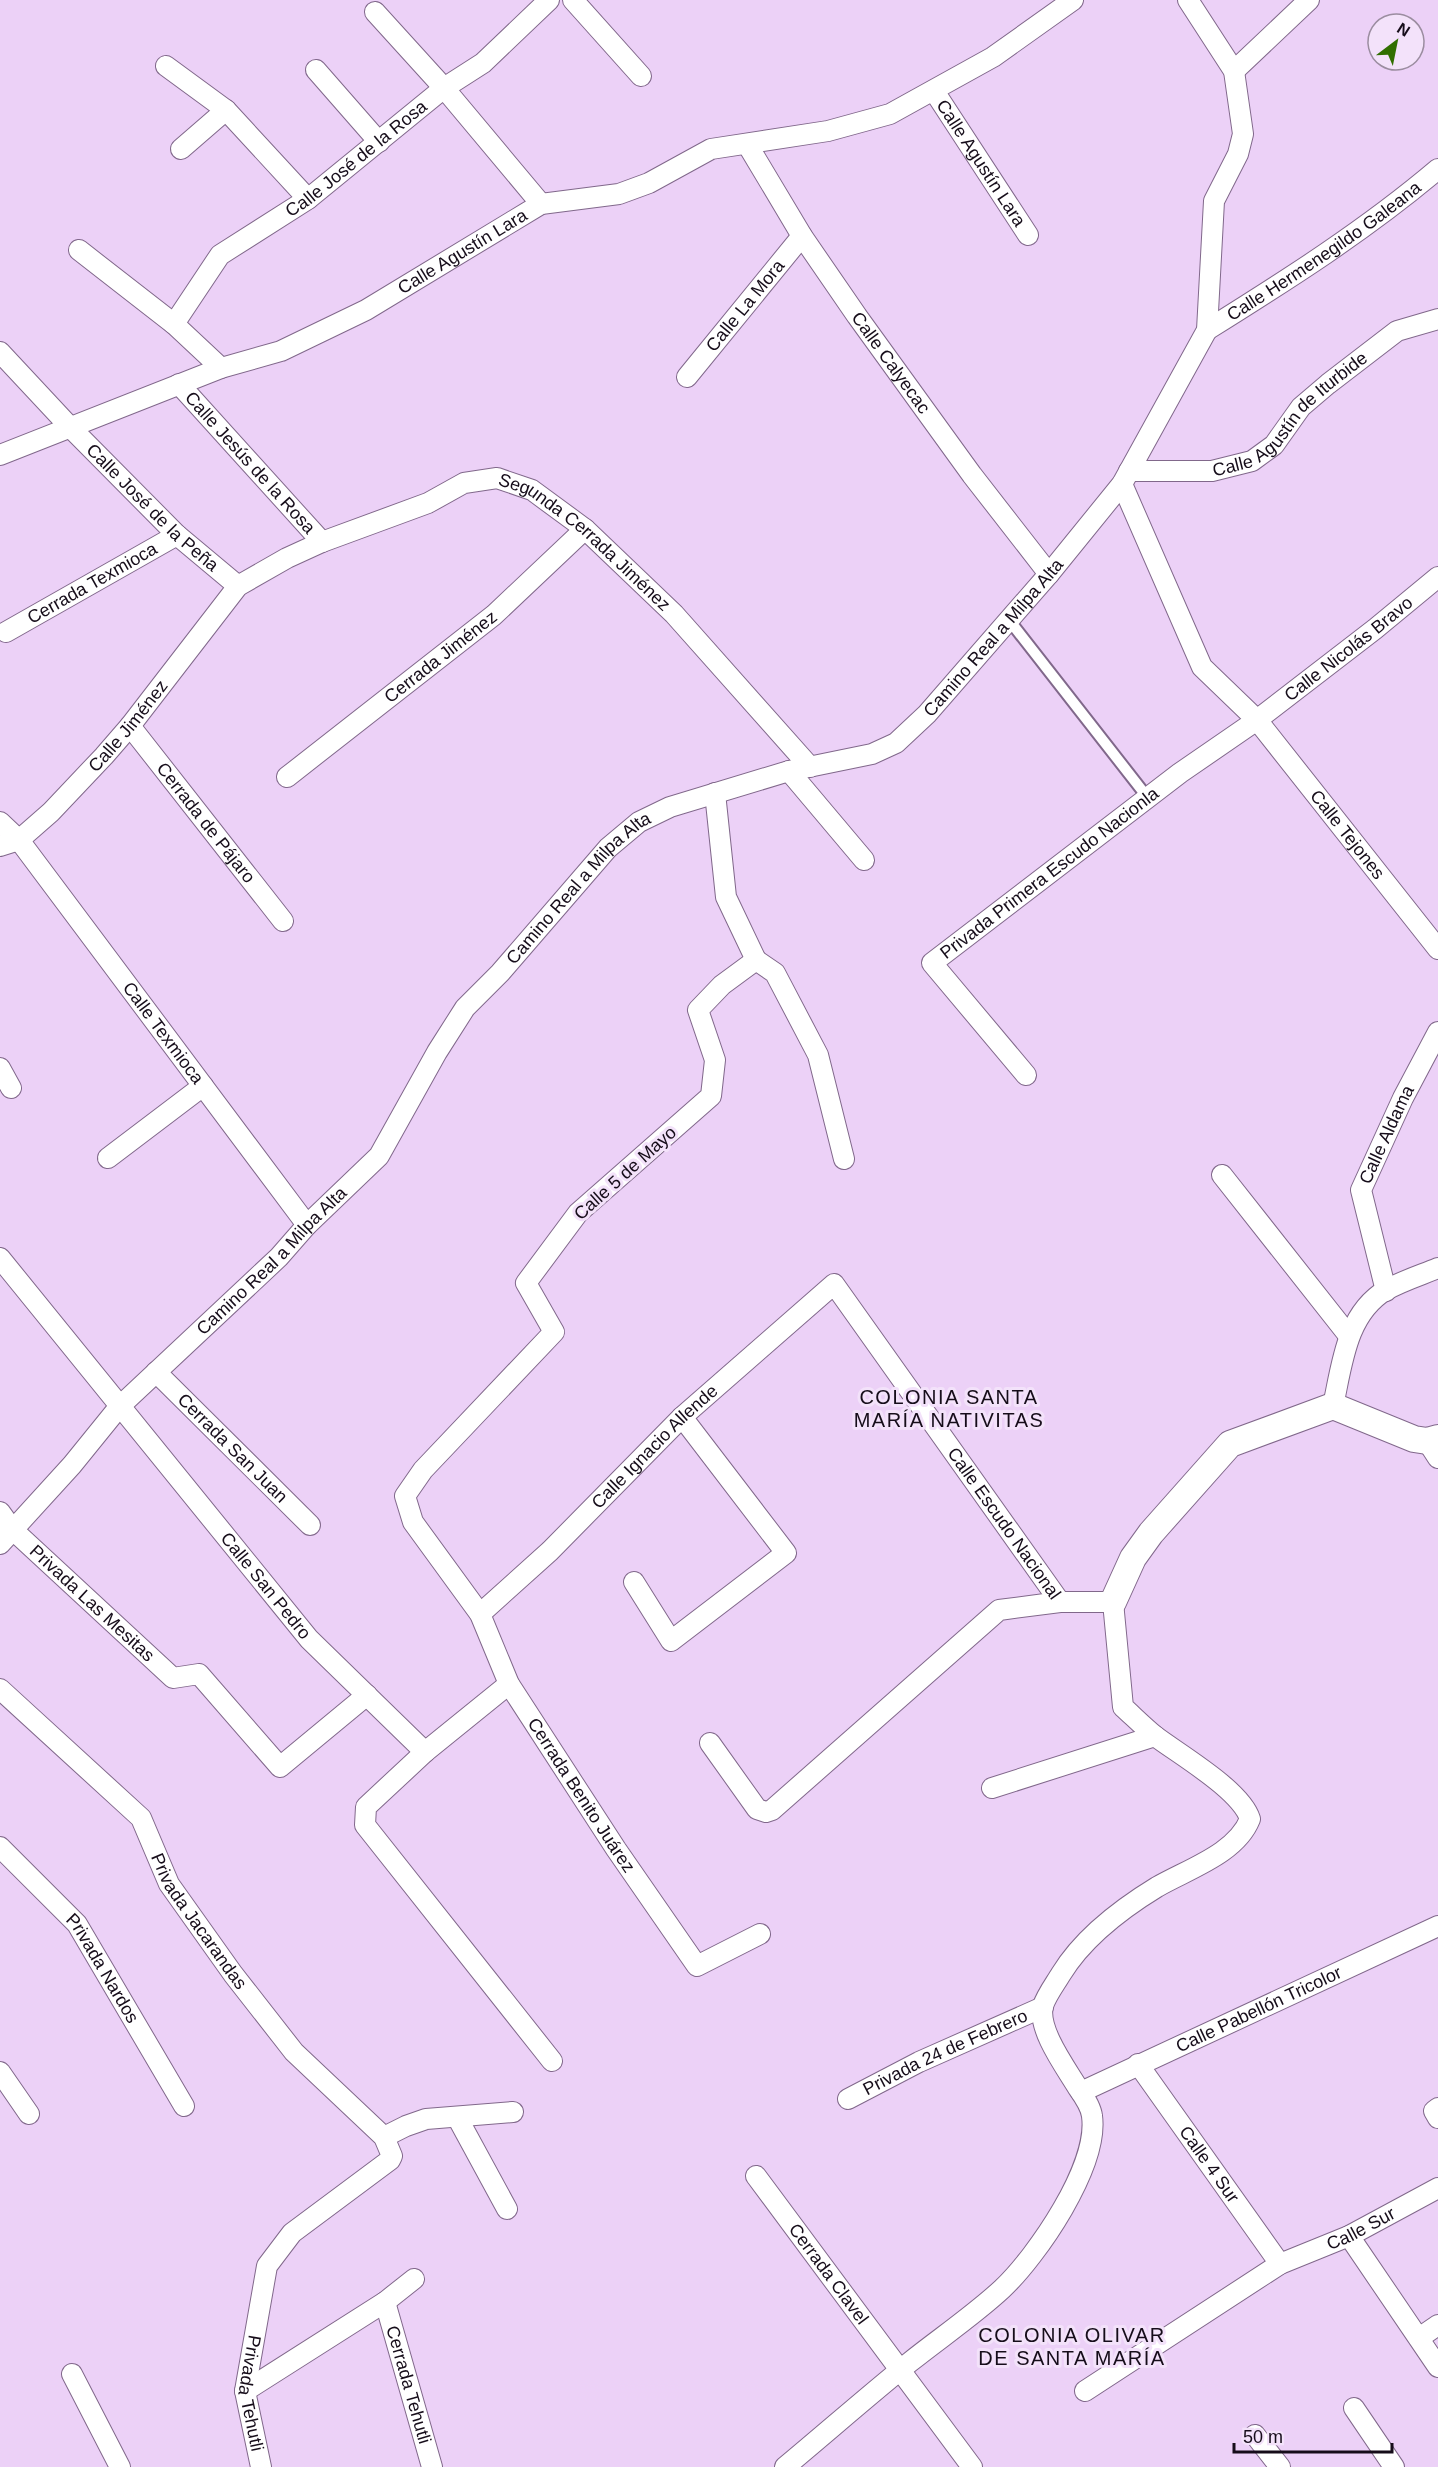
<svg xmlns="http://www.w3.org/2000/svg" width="1438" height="2467" font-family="Helvetica,sans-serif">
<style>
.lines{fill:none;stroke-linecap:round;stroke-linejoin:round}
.service-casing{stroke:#81688b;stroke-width:14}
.minor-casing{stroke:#81688b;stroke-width:22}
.tertiary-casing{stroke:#81688b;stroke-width:28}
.service{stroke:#fff;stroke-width:10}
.minor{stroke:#fff;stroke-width:20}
.tertiary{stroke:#fff;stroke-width:26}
.labels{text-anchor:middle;stroke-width:6;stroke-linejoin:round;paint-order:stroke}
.street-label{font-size:18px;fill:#160d1a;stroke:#f3e2fa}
.neighbourhood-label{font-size:20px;letter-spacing:1.5px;fill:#160d1a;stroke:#f3e2fa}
</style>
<rect width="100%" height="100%" fill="#ecd1f7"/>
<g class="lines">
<g class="service-casing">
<polyline id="service" points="1009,620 1148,798"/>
</g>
<g class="minor-casing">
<g id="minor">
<polyline points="573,0 641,76"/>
<polyline points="375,12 444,88 541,204"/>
<polyline points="166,66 226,110 308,199"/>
<polyline points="316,70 379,142"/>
<polyline points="1234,71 1309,0"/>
<path id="s1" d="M934,91L1028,235"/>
<path id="s2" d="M747,144L802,236L857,316L972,475L1049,574"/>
<polyline points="181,149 226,110"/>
<polyline points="79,250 174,324 221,368"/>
<path id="s3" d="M174,324L220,255L308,199L444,88L483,63L549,0"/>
<path id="s4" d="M1207,330C1287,280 1366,230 1438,169"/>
<path id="s5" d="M0,352L69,426L177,535L238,586"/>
<path id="s6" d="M687,377L802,236"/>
<path id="s7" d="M179,384L322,542"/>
<path id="s8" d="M0,455L221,368L281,351L366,310L541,204L619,194L649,183L711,149L828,131L890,114L993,57L1073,0"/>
<path id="s9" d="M1129,471H1212L1252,461L1274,445L1301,407L1328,384L1397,331L1438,319"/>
<path id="s10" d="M1122,484L1202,667L1257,720L1438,949"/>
<path id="s11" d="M6,632L177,535"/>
<path id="s12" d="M130,726L283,921"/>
<polyline points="789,771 864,860"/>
<path id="s13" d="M287,777L494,615L585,529"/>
<polyline points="715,793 726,897 756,960"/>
<path id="s14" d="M0,822L19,840L307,1225"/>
<path id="s15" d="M0,846L19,840L51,812L104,756L130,726L238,586L287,558L322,542L428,503L464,483L497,478L532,490L585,529L674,614L810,767"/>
<path id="s16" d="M756,960L722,985L698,1010L715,1060L711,1096L578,1213L526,1283L554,1332L423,1470L405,1496L413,1522L480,1614L509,1684L616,1849L697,1966L760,1934"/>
<polyline points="756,960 775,973 818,1055 844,1159"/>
<polyline points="0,1068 11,1088"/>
<path id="s17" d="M1026,1075L932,963L1180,773L1257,720L1375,629L1438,577"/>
<polyline points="108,1158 203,1086"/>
<polyline points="1222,1175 1349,1336"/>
<path id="s18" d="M0,1258L309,1639L425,1752"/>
<path id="s19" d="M1386,1291L1361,1190L1403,1098L1438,1032"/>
<path id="s20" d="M156,1372L310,1525"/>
<path d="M1333,1406C1342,1365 1346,1314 1386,1290C1402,1281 1421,1275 1438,1268"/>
<polyline points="1427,1441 1438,1458"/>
<path id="s21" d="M0,1512L13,1530L173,1678L199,1674L280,1767L367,1695"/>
<path id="s22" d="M0,1544L72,1465L119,1407L279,1257L307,1225L379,1156L437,1052L465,1008L500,973L608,848L639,822L670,807L789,771L872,754L896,743L927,714L1049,574L1122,484L1207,330L1214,201L1238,154L1243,134L1234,71L1188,0"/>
<polyline points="634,1582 671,1641 786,1553 682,1417"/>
<path id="s23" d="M480,1614L550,1551L682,1417L834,1284L1060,1602"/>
<polyline points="509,1684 425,1752 366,1807 365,1825 552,2061"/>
<path id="s24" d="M0,1689L141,1818L169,1884L233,1974L294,2052L384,2137L392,2156L390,2160L292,2233L267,2266L245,2391L261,2467"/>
<path d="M710,1743L757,1809L766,1812L772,1810L999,1610L1060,1602H1113L1123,1707C1134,1717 1144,1727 1155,1736C1180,1755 1241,1790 1250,1819C1236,1854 1188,1869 1157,1887C1121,1909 1083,1938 1061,1974C1055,1984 1046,1996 1043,2006C1037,2029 1066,2068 1078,2088C1083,2095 1091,2107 1092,2116C1099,2166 1037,2256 1002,2289C974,2315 940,2338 910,2362C868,2396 827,2432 785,2467"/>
<polyline points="992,1788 1155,1736"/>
<path id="s25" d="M0,1847L77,1924L184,2106"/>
<path id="s26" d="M1138,2064L1280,2264"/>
<polyline points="0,2072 29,2114"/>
<path id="s27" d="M1081,2092L1438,1926"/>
<path id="s28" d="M848,2099L919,2062L1043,2007"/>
<polyline points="1438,2108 1434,2111 1438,2118"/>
<polyline points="457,2117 507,2209"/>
<polyline points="384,2137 406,2126 426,2119 513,2112"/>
<path id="s29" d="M756,2176L972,2467"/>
<polyline points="1349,2236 1438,2367"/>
<path id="s30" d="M385,2302L432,2467"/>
<polyline points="1419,2338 1438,2325"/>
<polyline points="72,2374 120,2467"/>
<polyline points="245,2391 385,2302 414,2279"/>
<path id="s31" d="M1085,2391L1280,2264L1349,2236L1438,2188"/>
<polyline points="1354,2408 1394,2467"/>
<polyline points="1255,2435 1280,2467"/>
</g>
</g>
<g class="tertiary-casing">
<polyline id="tertiary" points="1113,1602 1133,1558 1151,1533 1230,1444 1333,1406 1414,1439 1427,1441 1438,1438"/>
</g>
<use href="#service" class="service"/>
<use href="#minor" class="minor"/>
<use href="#tertiary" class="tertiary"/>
</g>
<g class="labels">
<g class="street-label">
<text dy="6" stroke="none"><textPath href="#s3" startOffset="250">Calle José de la Rosa</textPath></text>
<text dy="6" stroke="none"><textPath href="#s1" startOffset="86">Calle Agustín Lara</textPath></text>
<text dy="6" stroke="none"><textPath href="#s4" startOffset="141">Calle Hermenegildo Galeana</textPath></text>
<text dy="6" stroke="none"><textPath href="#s8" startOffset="507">Calle Agustín Lara</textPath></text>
<text dy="6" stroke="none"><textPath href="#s6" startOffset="92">Calle La Mora</textPath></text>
<text dy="6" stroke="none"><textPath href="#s2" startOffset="262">Calle Calyecac</textPath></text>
<text dy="6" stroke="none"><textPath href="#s9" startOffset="182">Calle Agustín de Iturbide</textPath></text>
<text dy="6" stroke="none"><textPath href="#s7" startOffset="106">Calle Jesús de la Rosa</textPath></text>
<text dy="6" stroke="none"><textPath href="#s5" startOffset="218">Calle José de la Peña</textPath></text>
<text dy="6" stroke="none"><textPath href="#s15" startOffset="748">Segunda Cerrada Jiménez</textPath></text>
<text dy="6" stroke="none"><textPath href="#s11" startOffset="99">Cerrada Texmioca</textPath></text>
<text dy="6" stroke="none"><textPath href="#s22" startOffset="1383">Camino Real a Milpa Alta</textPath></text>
<text dy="6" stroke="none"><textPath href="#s17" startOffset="668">Calle Nicolás Bravo</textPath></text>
<text dy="6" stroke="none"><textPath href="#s13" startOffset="195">Cerrada Jiménez</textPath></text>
<text dy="6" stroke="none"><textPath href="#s15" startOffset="178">Calle Jiménez</textPath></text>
<text dy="6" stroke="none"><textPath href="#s12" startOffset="123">Cerrada de Pájaro</textPath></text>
<text dy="6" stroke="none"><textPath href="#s10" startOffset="422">Calle Tejones</textPath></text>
<text dy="6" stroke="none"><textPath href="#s17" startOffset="294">Privada Primera Escudo Nacionla</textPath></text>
<text dy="6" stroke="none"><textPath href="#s22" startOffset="880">Camino Real a Milpa Alta</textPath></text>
<text dy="6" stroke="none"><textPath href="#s14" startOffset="267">Calle Texmioca</textPath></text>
<text dy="6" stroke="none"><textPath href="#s19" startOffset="165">Calle Aldama</textPath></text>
<text transform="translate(625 1173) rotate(-42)" y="6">Calle 5 de Mayo</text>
<text dy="6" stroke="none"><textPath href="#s22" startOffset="393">Camino Real a Milpa Alta</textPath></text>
<text dy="6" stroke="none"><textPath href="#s23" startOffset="242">Calle Ignacio Allende</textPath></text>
<text dy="6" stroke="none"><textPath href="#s20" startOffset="108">Cerrada San Juan</textPath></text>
<text dy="6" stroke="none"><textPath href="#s23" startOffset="778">Calle Escudo Nacional</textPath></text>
<text dy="6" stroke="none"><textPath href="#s18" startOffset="422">Calle San Pedro</textPath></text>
<text dy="6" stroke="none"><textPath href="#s21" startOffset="130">Privada Las Mesitas</textPath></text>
<text dy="6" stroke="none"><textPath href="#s16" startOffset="1058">Cerrada Benito Juárez</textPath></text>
<text dy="6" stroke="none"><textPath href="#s24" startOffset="310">Privada Jacarandas</textPath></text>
<text dy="6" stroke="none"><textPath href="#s25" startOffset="160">Privada Nardos</textPath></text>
<text dy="6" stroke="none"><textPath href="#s27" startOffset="196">Calle Pabellón Tricolor</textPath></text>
<text dy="6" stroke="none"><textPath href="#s28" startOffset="108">Privada 24 de Febrero</textPath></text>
<text dy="6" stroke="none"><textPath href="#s26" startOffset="123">Calle 4 Sur</textPath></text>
<text dy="6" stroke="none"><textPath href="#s31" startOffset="321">Calle Sur</textPath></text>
<text dy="6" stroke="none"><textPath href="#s29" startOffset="122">Cerrada Clavel</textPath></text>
<text dy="6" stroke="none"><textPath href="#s30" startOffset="86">Cerrada Tehutli</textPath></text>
<text dy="6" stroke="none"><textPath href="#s24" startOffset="914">Privada Tehutli</textPath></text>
</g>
<g class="neighbourhood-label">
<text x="949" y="1404">COLONIA SANTA<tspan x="949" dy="23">MARÍA NATIVITAS</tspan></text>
<text x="1072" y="2342">COLONIA OLIVAR<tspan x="1072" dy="23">DE SANTA MARÍA</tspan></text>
</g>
</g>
<g transform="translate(1396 42) rotate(32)"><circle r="28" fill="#f3e2fa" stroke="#9b8da0" stroke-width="1.5"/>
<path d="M0-4.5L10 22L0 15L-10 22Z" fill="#316f00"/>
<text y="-9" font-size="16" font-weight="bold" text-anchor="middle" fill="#160d1a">N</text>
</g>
<path d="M1234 2443v9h158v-9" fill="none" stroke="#160d1a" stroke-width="3"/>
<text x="1243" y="2443" font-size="18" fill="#160d1a" stroke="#f3e2fa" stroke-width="4.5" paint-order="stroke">50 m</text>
</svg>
